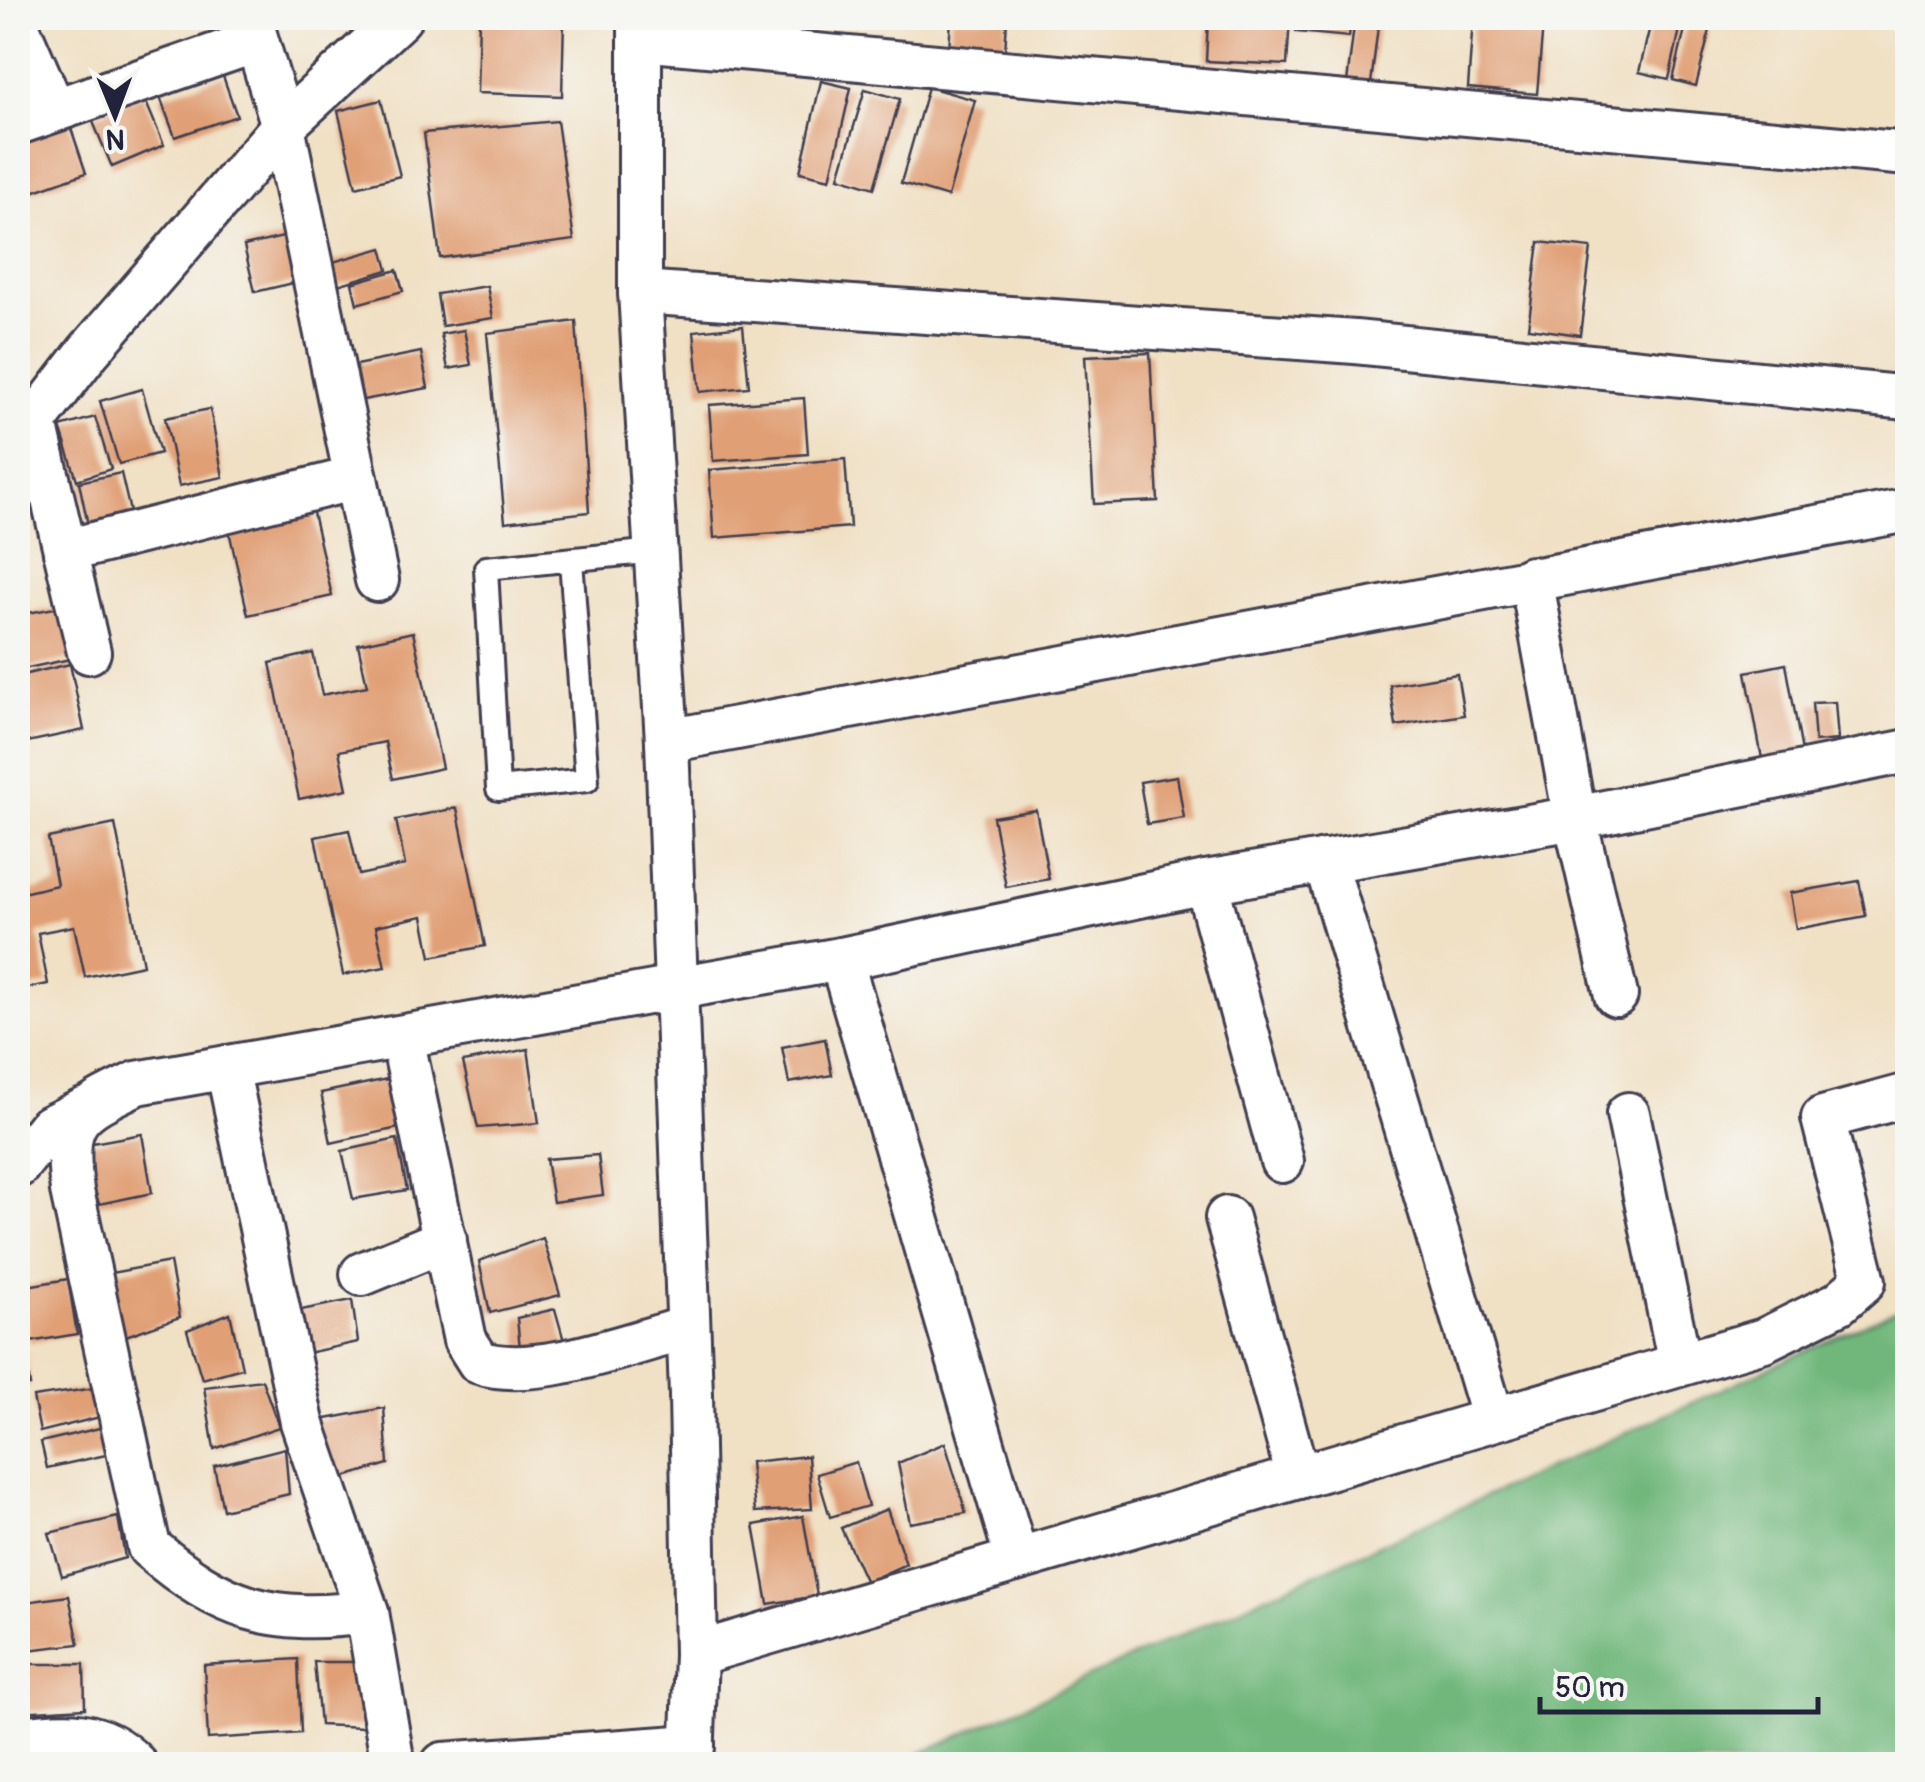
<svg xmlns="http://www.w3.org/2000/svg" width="1925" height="1782" font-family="Pangolin,sans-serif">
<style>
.forest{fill:#71b77b;stroke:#4a6c5b;stroke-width:2.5}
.building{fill:#e09f74}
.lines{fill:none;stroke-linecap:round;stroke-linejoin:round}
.lane-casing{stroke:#413e50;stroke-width:28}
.street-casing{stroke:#413e50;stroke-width:48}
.lane{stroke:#fff;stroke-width:22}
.street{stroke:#fff;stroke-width:42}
</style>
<rect width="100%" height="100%" fill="#f6f6f2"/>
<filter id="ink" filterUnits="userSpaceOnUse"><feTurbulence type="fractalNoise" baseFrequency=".01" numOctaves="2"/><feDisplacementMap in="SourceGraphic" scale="20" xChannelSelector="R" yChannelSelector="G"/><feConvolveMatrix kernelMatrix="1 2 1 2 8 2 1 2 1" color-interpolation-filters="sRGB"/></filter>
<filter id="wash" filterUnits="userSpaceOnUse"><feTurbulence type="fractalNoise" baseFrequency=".0048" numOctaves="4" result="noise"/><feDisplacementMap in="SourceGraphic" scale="40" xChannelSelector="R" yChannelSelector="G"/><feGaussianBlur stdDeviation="2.25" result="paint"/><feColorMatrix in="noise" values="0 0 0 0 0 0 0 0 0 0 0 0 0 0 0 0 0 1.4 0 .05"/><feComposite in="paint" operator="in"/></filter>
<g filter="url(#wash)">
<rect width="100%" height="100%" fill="#f0e0c4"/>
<polygon class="forest" points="1907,1305 1907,1764 897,1764"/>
<g id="blocks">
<g class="building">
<polygon points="479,18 564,18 562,96 477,93"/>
<polygon points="951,18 1007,18 1005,54 949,51"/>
<polygon points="1208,18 1290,18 1287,65 1206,61"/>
<polygon points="1298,18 1351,18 1349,37 1296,32"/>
<polygon points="1355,18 1379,18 1371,84 1347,82"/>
<polygon points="1473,19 1543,24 1537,94 1468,88"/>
<polygon points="1651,22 1680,29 1669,79 1639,72"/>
<polygon points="1686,25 1710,30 1696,86 1673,80"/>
<polygon points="223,76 237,116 175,137 160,97"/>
<polygon points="821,81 851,88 830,179 800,172"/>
<polygon points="928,87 975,100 948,197 901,183"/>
<polygon points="865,89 900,99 874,188 839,177"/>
<polygon points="143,95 164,145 112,167 91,117"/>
<polygon points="381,100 400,176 356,187 338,111"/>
<polygon points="557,121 574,240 440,258 424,133"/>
<polygon points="69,122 86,173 18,197 18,140"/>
<polygon points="296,234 306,280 255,292 244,246"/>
<polygon points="1539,242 1591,248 1580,335 1528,328"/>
<polygon points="382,248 388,270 328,288 322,265"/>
<polygon points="397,270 403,291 357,304 352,283"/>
<polygon points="487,286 493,318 442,326 437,294"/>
<polygon points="576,321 589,512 505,522 487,333"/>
<polygon points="743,326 749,387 700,392 694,331"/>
<polygon points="464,330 471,365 448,369 441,334"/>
<polygon points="421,352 428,388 363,400 356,365"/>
<polygon points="1150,353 1158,501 1094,504 1085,356"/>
<polygon points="142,389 160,453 119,464 100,401"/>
<polygon points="804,398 808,454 713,461 709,405"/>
<polygon points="210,409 223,477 179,486 165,418"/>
<polygon points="95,417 111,469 77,480 60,427"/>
<polygon points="845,459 850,527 714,538 709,470"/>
<polygon points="121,473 131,516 88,525 79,482"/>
<polygon points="311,504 332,596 248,615 227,522"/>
<polygon points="70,605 80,657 18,670 18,615"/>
<polygon points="413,632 442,768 393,779 385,742 339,751 347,789 299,799 270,663 313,653 322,695 367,686 358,644"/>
<polygon points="70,664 84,730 18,744 18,676"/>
<polygon points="1786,664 1803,757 1763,764 1746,672"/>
<polygon points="1457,674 1464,715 1396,726 1390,685"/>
<polygon points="1835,702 1838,740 1815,742 1812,703"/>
<polygon points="1177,776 1184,818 1147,824 1140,782"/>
<polygon points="457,808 485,946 431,957 423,916 376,926 385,967 343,975 315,837 349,830 359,875 405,865 396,820"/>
<polygon points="1036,810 1049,879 1006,887 993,817"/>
<polygon points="115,824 143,965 85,977 74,926 38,933 48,984 18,990 18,894 57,885 48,838"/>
<polygon points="1859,881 1866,916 1796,929 1790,893"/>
<polygon points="825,1039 832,1075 789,1083 782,1047"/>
<polygon points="528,1049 539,1123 478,1128 463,1062"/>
<polygon points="397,1077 407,1126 331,1143 321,1093"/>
<polygon points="142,1134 152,1193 99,1204 82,1145"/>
<polygon points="397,1139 407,1190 353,1199 342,1151"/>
<polygon points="598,1155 603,1195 553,1202 546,1159"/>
<polygon points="543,1238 560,1295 490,1313 479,1261"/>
<polygon points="170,1262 180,1317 120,1338 106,1274"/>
<polygon points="68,1279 77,1334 30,1342 21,1287"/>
<polygon points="352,1300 358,1342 298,1355 286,1313"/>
<polygon points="555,1309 566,1348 521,1359 517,1318"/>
<polygon points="230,1313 242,1368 202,1379 187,1330"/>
<polygon points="25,1348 30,1386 18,1388 18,1349"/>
<polygon points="262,1380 279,1427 214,1449 204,1387"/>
<polygon points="102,1387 104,1416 40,1432 33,1397"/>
<polygon points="384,1408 388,1464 328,1482 310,1422"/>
<polygon points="112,1425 115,1453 47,1468 41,1442"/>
<polygon points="945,1443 966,1513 910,1523 898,1463"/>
<polygon points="285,1448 289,1494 223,1510 214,1466"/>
<polygon points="808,1456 812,1509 755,1512 750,1462"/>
<polygon points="856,1462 868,1506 830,1517 817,1474"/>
<polygon points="887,1509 906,1564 866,1582 841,1528"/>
<polygon points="803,1516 817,1596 768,1604 754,1525"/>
<polygon points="118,1517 125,1558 62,1576 49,1533"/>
<polygon points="69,1596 79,1644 18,1651 18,1603"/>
<polygon points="298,1659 301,1733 208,1739 204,1665"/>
<polygon points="314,1662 356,1662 363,1727 320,1725"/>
<polygon points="18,1664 84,1664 85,1708 19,1712"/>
</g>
</g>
</g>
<g filter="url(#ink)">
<use href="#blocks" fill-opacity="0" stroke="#413e50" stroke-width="2.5"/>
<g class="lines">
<g class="lane-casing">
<polyline id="lane" points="571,560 587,780 498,789 486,568 655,551"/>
</g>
<g class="street-casing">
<g id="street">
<polyline points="250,18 283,126 377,580"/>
<polyline points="640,18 640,292 667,741 691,1395 696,1654 692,1764"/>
<polyline points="18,28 54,110"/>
<polyline points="640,39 1908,154"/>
<polyline points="18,123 256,41"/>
<polyline points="640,292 1355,342 1908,398"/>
<polyline points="35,423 89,652"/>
<polyline points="18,443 88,352 283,126 400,18"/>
<polyline points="65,551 356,478"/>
<polyline points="1531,578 1575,818 1616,995"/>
<polyline points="667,741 1908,510"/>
<polyline points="1325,861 1493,1419"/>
<polyline points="1206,882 1282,1161"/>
<polyline points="841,959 1016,1557"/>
<path d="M402,1037L465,1340L479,1362C535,1381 630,1343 688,1328"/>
<polyline points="227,1067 302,1422 367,1612 393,1764"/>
<polyline points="1628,1114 1680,1364"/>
<polyline points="18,1166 49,1127 86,1109"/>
<polyline points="1227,1218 1298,1477"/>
<polyline points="362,1274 445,1240"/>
<path d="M367,1612C272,1625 222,1610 149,1547L72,1191C64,1119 71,1114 137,1083L841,959L1206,882L1575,818L1908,751"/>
<polyline points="696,1654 1764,1340 1839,1303 1864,1281 1823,1118 1908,1095"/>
<path d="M18,1739C65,1731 100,1729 135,1764"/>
<polyline points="443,1764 693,1746"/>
</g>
</g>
<use href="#lane" class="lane"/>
<use href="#street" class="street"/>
</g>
</g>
<rect width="1925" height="1782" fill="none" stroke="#f6f6f2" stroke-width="60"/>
<g transform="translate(115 115) rotate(179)" stroke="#f6f6f2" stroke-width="8" paint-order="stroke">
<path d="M0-8L18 38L0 25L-18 38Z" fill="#22223b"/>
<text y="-15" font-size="28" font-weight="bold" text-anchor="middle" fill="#22223b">N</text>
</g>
<path d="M1540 1697v15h278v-15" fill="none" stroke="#22223b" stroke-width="5"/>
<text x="1555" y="1697" font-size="30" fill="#22223b" stroke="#f6f6f2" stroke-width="8" paint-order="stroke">50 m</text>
</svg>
